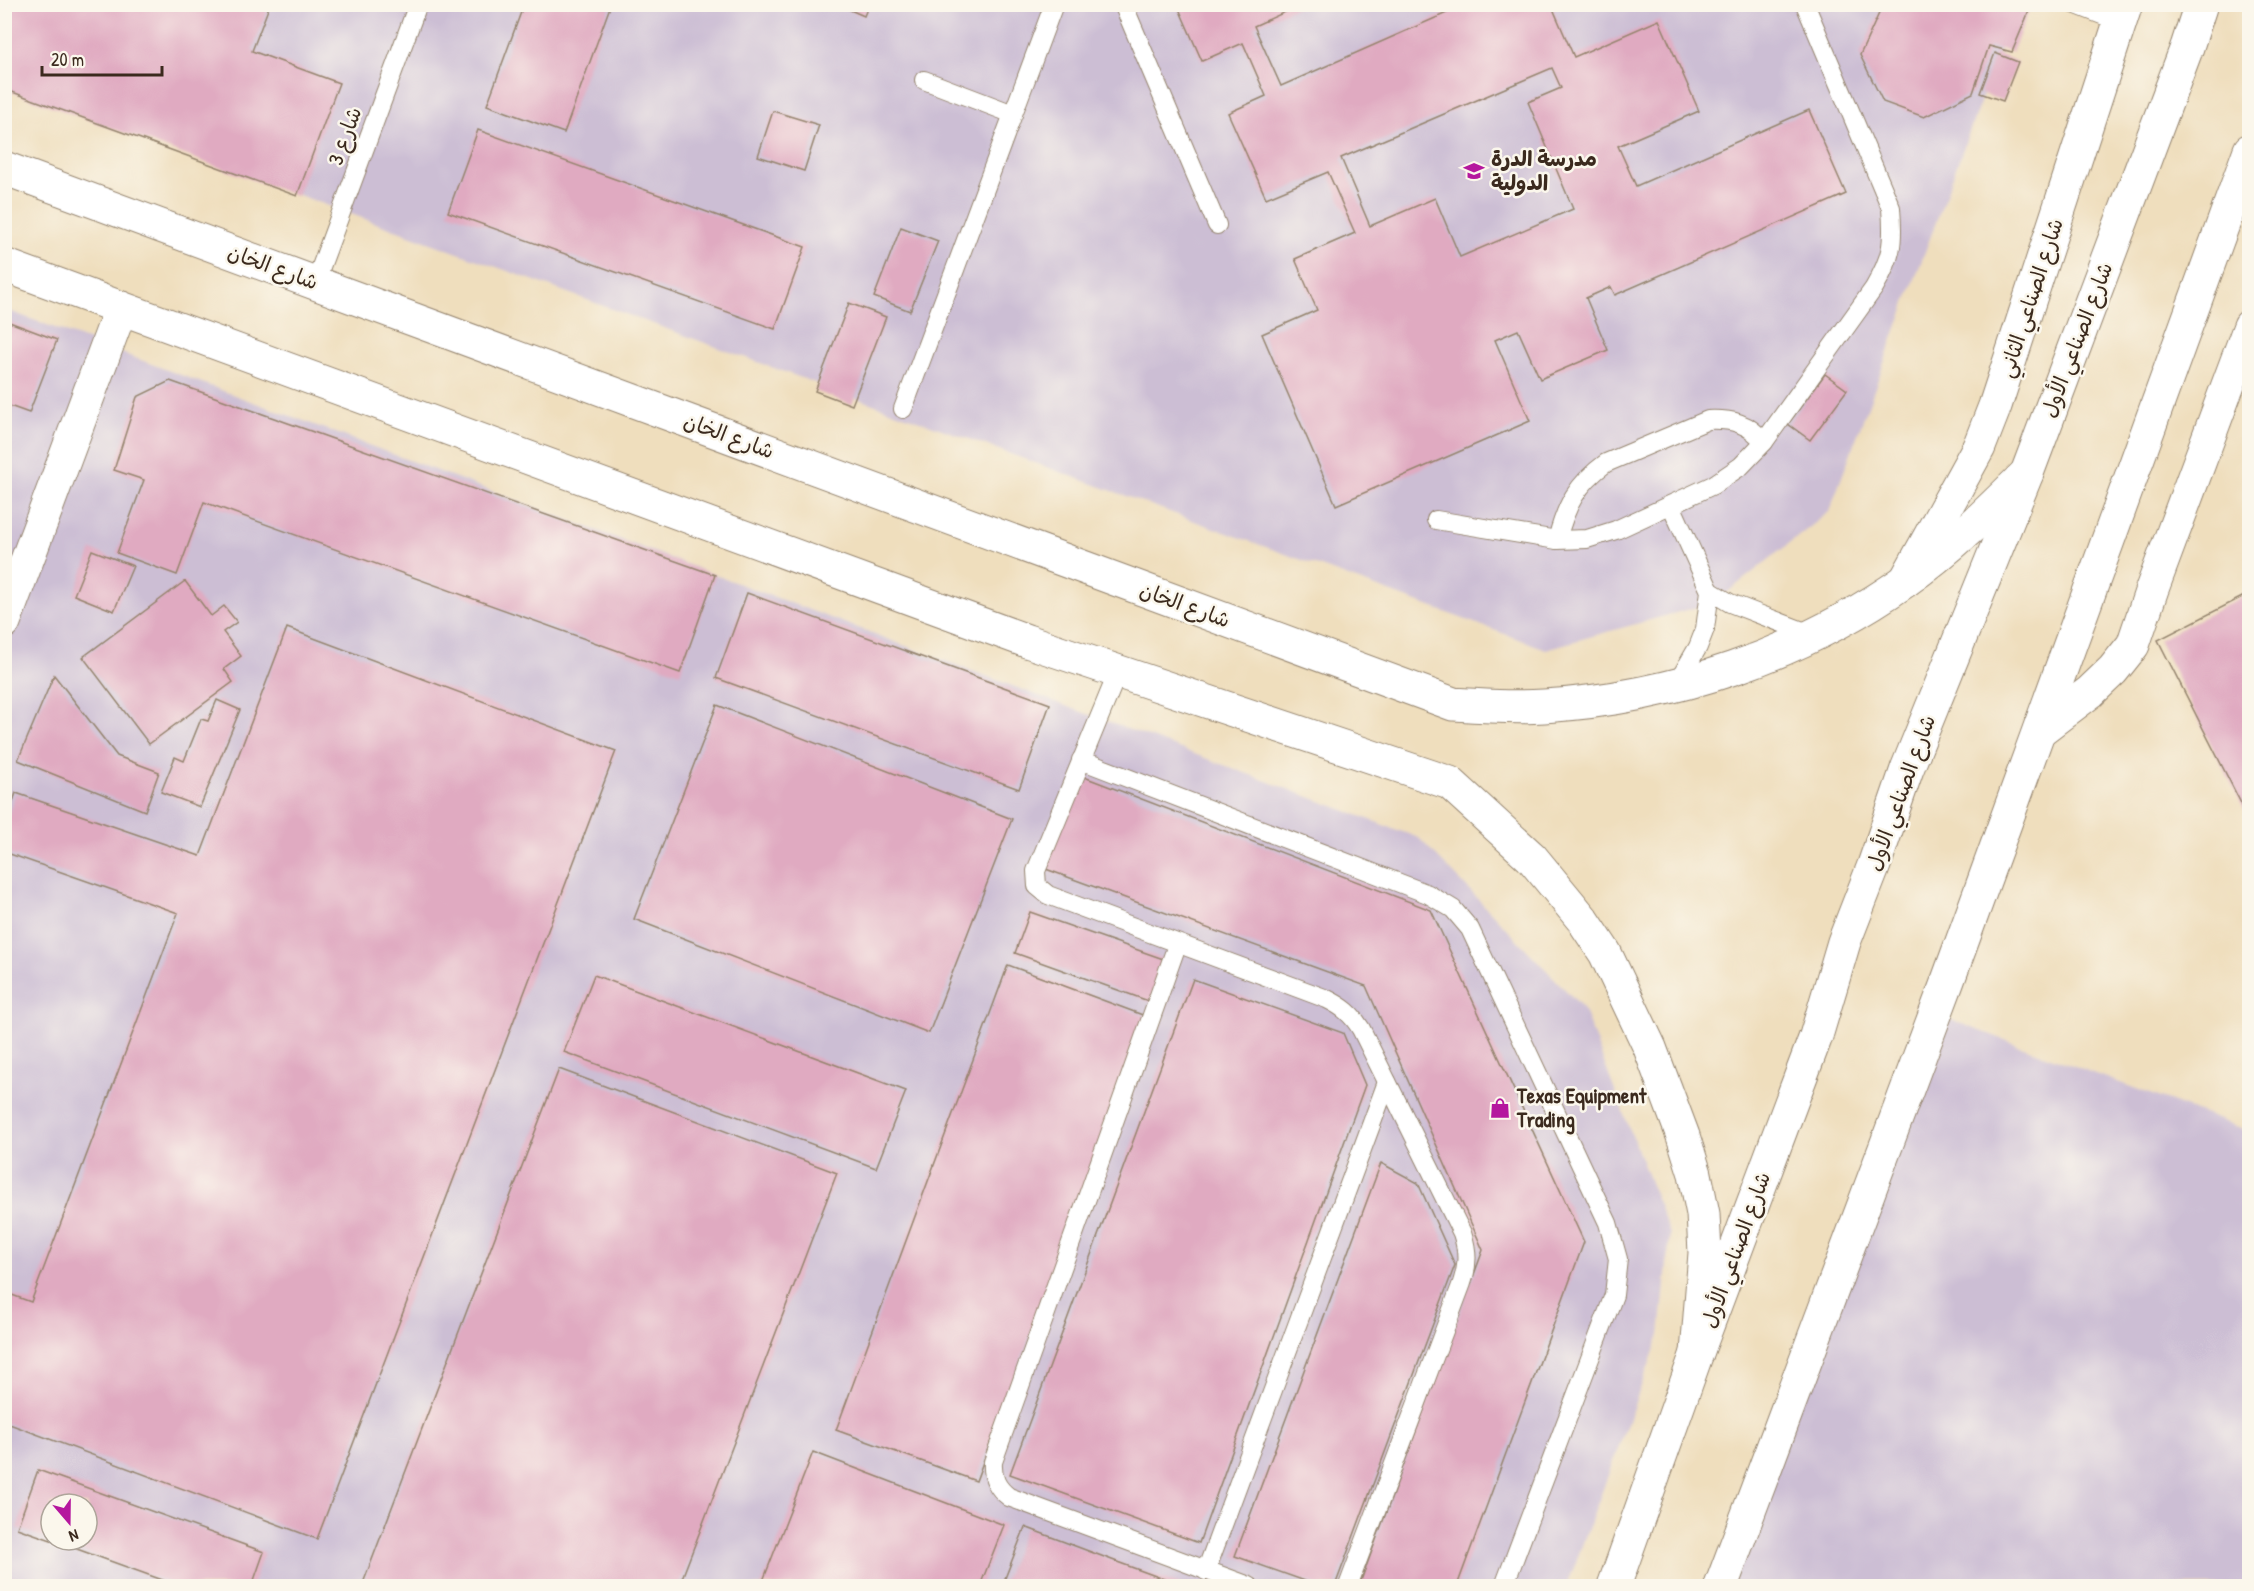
<svg xmlns="http://www.w3.org/2000/svg" width="2254" height="1591" font-family="'Patrick Hand','Playpen Sans Arabic',sans-serif">
<style>
.industrial{fill:#ccbed4;fill-rule:evenodd}
.building{fill:#e0aac1;fill-rule:evenodd}
.lines{fill:none;stroke-linecap:round;stroke-linejoin:round}
.service-casing{stroke:#95846e;stroke-width:20}
.minor-casing{stroke:#95846e;stroke-width:35}
.tertiary-casing{stroke:#95846e;stroke-width:35}
.secondary-casing{stroke:#95846e;stroke-width:35}
.primary-casing{stroke:#95846e;stroke-width:35}
.service{stroke:#fff;stroke-width:18}
.minor{stroke:#fff;stroke-width:33}
.tertiary{stroke:#fff;stroke-width:33}
.secondary{stroke:#fff;stroke-width:33}
.primary{stroke:#fff;stroke-width:33}
.labels{text-anchor:middle;stroke-width:5;stroke-linejoin:round;paint-order:stroke}
.street-label{font-size:21px;fill:#3b2a1e;stroke:#fbf7ec}
.poi-label{font-size:21px;font-weight:bold;fill:#3b2a1e;stroke:#fbf7ec;text-anchor:start}
</style>
<rect width="100%" height="100%" fill="#fbf7ec"/>
<filter id="ink" filterUnits="userSpaceOnUse"><feTurbulence type="fractalNoise" baseFrequency=".0167" numOctaves="2"/><feDisplacementMap in="SourceGraphic" scale="12" xChannelSelector="R" yChannelSelector="G"/><feConvolveMatrix kernelMatrix="1 2 1 2 8 2 1 2 1" color-interpolation-filters="sRGB"/></filter>
<filter id="wash" filterUnits="userSpaceOnUse"><feTurbulence type="fractalNoise" baseFrequency=".008" numOctaves="4" result="noise"/><feDisplacementMap in="SourceGraphic" scale="24" xChannelSelector="R" yChannelSelector="G"/><feGaussianBlur stdDeviation="1.35" result="paint"/><feColorMatrix in="noise" values="0 0 0 0 0 0 0 0 0 0 0 0 0 0 0 0 0 1.4 0 .05"/><feComposite in="paint" operator="in"/></filter>
<g filter="url(#wash)">
<rect width="100%" height="100%" fill="#efdebd"/>
<g class="industrial">
<polygon points="4,5 2016,5 1829,512 1715,602 1546,649 5,88"/>
<path d="M4,309L1419,838L1583,1008L1670,1234L1660,1335L1567,1586H5ZM51,1504H87V1540H51Z"/>
<polygon points="1927,1011 2249,1131 2249,1586 1719,1586"/>
</g>
<g id="blocks">
<g class="building">
<polygon points="4,4 270,4 252,51 339,83 297,196 4,89"/>
<polygon points="524,4 611,4 564,133 487,105"/>
<polygon points="850,4 869,4 864,16 848,9"/>
<path d="M1177,4H1303L1254,26L1281,86L1467,4H1551L1574,57L1659,20L1699,111L1618,146L1636,186L1809,110L1846,194L1615,295L1611,287L1586,298L1608,350L1540,379L1518,330L1495,340L1530,421L1336,505L1262,334L1317,310L1295,259L1355,233L1328,172L1266,198L1228,113L1266,96L1243,43L1202,61ZM1552,68L1561,88L1528,102L1573,209L1460,257L1435,198L1370,226L1341,158Z"/>
<polygon points="1891,4 2032,4 2012,52 1989,46 1973,93 1924,117 1883,102 1860,55 1881,9"/>
<polygon points="1995,53 2018,62 2003,101 1980,93"/>
<polygon points="773,111 819,125 804,171 758,156"/>
<polygon points="478,130 805,247 775,329 448,212"/>
<polygon points="901,227 938,241 910,311 874,297"/>
<polygon points="849,303 886,317 852,405 815,391"/>
<polygon points="4,320 57,340 29,413 4,404"/>
<polygon points="1825,374 1847,390 1810,440 1788,424"/>
<polygon points="170,381 715,575 680,673 204,502 177,575 117,553 144,480 114,470 137,397"/>
<polygon points="92,550 133,566 114,611 74,595"/>
<polygon points="185,581 211,616 224,606 237,622 223,632 241,656 224,669 233,682 149,744 83,657"/>
<polygon points="747,593 1050,704 1019,789 716,678"/>
<polygon points="2250,593 2250,821 2158,640"/>
<polygon points="287,628 616,751 317,1539 4,1422 4,1292 31,1302 178,913 4,852 4,826 16,793 200,856"/>
<polygon points="54,675 117,756 159,772 145,811 18,760"/>
<polygon points="217,700 240,710 200,807 161,792 175,757 184,761 201,719 208,721"/>
<polygon points="717,705 1012,819 929,1033 634,919"/>
<polygon points="1079,775 1431,910 1584,1242 1457,1586 1359,1586 1483,1250 1366,986 1043,868"/>
<polygon points="1030,912 1169,961 1154,1003 1015,953"/>
<polygon points="1008,965 1148,1017 976,1481 836,1430"/>
<polygon points="594,975 906,1091 876,1168 564,1052"/>
<polygon points="1193,979 1343,1033 1365,1085 1199,1543 1010,1474"/>
<polygon points="559,1069 837,1173 679,1586 362,1586"/>
<polygon points="1381,1163 1418,1183 1455,1265 1335,1586 1319,1586 1235,1556"/>
<polygon points="813,1452 1004,1525 980,1586 761,1586"/>
<polygon points="38,1470 264,1552 252,1586 179,1586 52,1540 87,1540 87,1504 51,1504 51,1540 17,1528"/>
<polygon points="1025,1527 1120,1563 1183,1586 1002,1586"/>
</g>
</g>
</g>
<g filter="url(#ink)">
<use href="#blocks" fill-opacity="0" stroke="#95846e" stroke-width="1.5"/>
<g class="lines">
<g class="service-casing">
<g id="service">
<polyline points="1123,4 1217,225"/>
<polyline points="2074,4 2120,22"/>
<polyline points="924,80 1013,114"/>
<polyline points="315,283 418,4"/>
<polyline points="903,409 1054,4"/>
<polyline points="1671,505 1710,591 1705,629 1698,647 1676,685"/>
<path d="M1436,520L1557,540L1587,539L1616,530L1713,485L1741,466L1764,442L1874,288C1892,257 1894,244 1891,208L1805,4"/>
<path d="M1557,540C1566,505 1577,484 1606,463L1708,420C1732,419 1749,423 1764,442"/>
<polyline points="1710,591 1730,603 1813,635"/>
<path d="M1118,672L1036,871L1037,886L1048,895L1327,999C1343,1007 1352,1014 1361,1029L1462,1233C1468,1251 1468,1265 1462,1283L1348,1586"/>
<polyline points="1081,760 1428,894 1453,909 1470,929 1608,1223 1618,1259 1614,1295 1504,1586"/>
<path d="M1177,945L993,1462C992,1478 997,1488 1009,1497L1249,1586"/>
<polyline points="1206,1571 1387,1082"/>
</g>
</g>
<g class="minor-casing">
<g id="minor">
<polyline points="1906,580 1979,447 1995,406 2126,4"/>
<polyline points="4,622 121,308"/>
</g>
</g>
<g class="tertiary-casing">
<polyline id="tertiary" points="2040,730 2090,692 2113,670 2133,645 2152,589 2250,326"/>
</g>
<g class="secondary-casing">
<g id="secondary">
<polyline points="1614,1586 1697,1353 1816,1036 1844,942 1874,865 1907,769 2027,473 2187,47 2201,4"/>
<polyline points="1721,1586 1947,983 2250,150"/>
</g>
</g>
<g class="primary-casing">
<g id="primary">
<path d="M4,168L1453,704C1484,706 1514,708 1544,706C1672,698 1800,655 1905,581C1949,550 1988,512 2027,473"/>
<polyline points="4,265 1027,641 1450,783 1532,858 1583,920 1605,953 1650,1048 1683,1136 1695,1174 1703,1214 1705,1253 1697,1353"/>
</g>
</g>
<use href="#service" class="service"/>
<use href="#minor" class="minor"/>
<use href="#tertiary" class="tertiary"/>
<use href="#secondary" class="secondary"/>
<use href="#primary" class="primary"/>
</g>
</g>
<defs>
<g id="school-bare" transform="scale(1.62)"><path d="M0-5L7-2L0 1L-7-2ZM-4 1L0 2.5L4 1V4Q0 6-4 4Z" fill="#b5179e" stroke="#fbf7ec" stroke-width="2.5" paint-order="stroke"/></g>
<g id="shop-bare" transform="scale(1.62)"><path d="M-5-2.5h2.3a2.7 3.5 0 0 1 5.4 0H5L5.5 6h-11ZM-1.5-2.5h3a1.5 2.3 0 0 0-3 0Z" fill="#b5179e" stroke="#fbf7ec" stroke-width="2.5" paint-order="stroke"/></g>
</defs>
<g fill-rule="evenodd">
<use href="#school-bare" x="1474" y="171"/>
<use href="#shop-bare" x="1500" y="1108"/>
</g>
<g class="labels">
<g class="street-label">
<text transform="translate(345 136) rotate(-70)" y="7">شارع 3</text>
<text transform="translate(273 267) rotate(20)" y="7">شارع الخان</text>
<text transform="translate(2031 298) rotate(-72)" y="7">شارع الصناعي الثاني</text>
<text transform="translate(2077 340) rotate(-69)" y="7">شارع الصناعي الأول</text>
<text transform="translate(729 436) rotate(20)" y="7">شارع الخان</text>
<text transform="translate(1185 605) rotate(20)" y="7">شارع الخان</text>
<text transform="translate(1901 793) rotate(-70)" y="7">شارع الصناعي الأول</text>
<text transform="translate(1736 1250) rotate(-70)" y="7">شارع الصناعي الأول</text>
</g>
<g class="poi-label">
<text x="1491" y="166">مدرسة الدرة<tspan x="1491" dy="24">الدولية</tspan></text>
<text x="1517" y="1103">Texas Equipment<tspan x="1517" dy="24">Trading</tspan></text>
</g>
</g>
<rect width="2254" height="1591" fill="none" stroke="#fbf7ec" stroke-width="24"/>
<g transform="translate(69 1522) rotate(160)"><circle r="28" fill="#fbf7ec" stroke="#aea59a" stroke-width="1.5"/>
<path d="M0-4.5L10 22L0 15L-10 22Z" fill="#b5179e"/>
<text y="-9" font-size="16" font-weight="bold" text-anchor="middle" fill="#3b2a1e">N</text>
</g>
<path d="M42 66v9h120v-9" fill="none" stroke="#3b2a1e" stroke-width="3"/>
<text x="51" y="66" font-size="18" fill="#3b2a1e" stroke="#fbf7ec" stroke-width="4.5" paint-order="stroke">20 m</text>
</svg>
